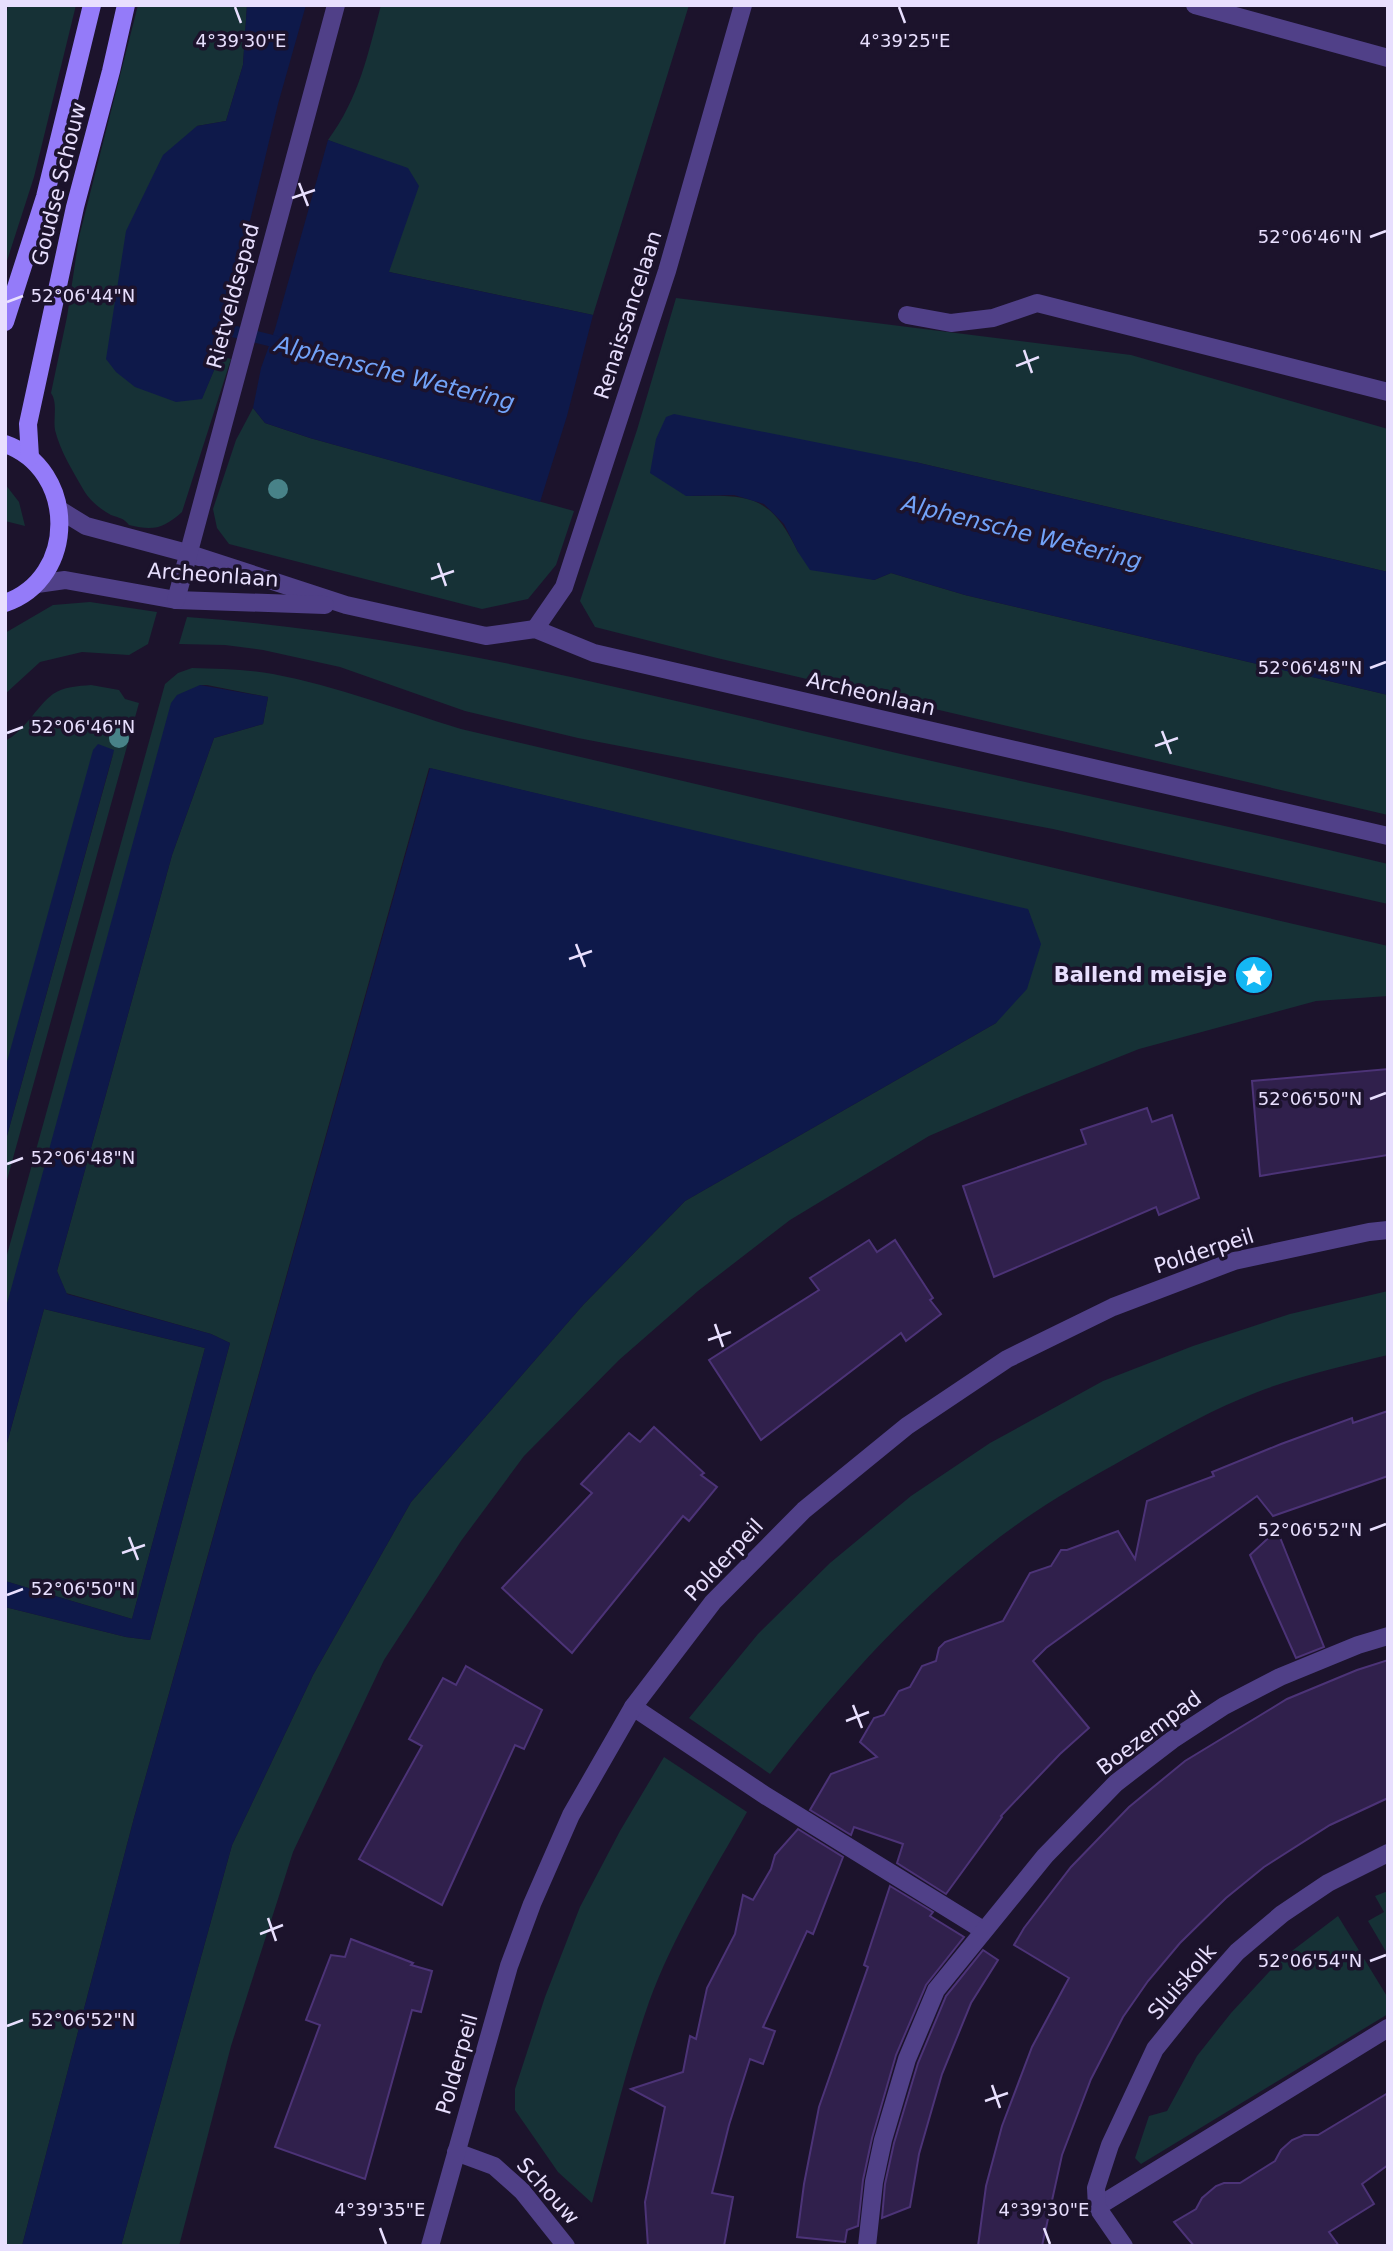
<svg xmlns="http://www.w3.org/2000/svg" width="1393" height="2251" font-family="'DejaVu Sans',sans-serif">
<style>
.green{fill:#163136}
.water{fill:#0e194a}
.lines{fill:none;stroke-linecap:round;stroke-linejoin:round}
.stream{stroke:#0e194a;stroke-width:12}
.building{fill:#30204c;stroke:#4c3377;stroke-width:2}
.service{stroke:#504088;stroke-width:18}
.minor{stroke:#504088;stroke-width:18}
.secondary{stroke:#947bf9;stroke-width:18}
.tree{fill:#488288}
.ticks{fill:none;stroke:#e8dffe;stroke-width:2.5}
.labels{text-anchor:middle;stroke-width:7;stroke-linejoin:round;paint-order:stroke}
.street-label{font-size:21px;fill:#e8dffe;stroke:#1c132c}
.poi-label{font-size:21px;font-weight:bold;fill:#e8dffe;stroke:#1c132c;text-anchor:end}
.water-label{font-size:23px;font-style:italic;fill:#72a3f9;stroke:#1c132c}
.ticks-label{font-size:18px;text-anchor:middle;fill:#e8dffe;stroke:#1c132c;stroke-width:7;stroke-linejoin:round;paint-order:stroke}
</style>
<rect width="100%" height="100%" fill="#1c132c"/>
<g class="green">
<polygon points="8,5 76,5 34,177 5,267 5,25"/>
<path d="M138,5H247L243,65L226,121L197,126L202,398L220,356L231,359L182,512C163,529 153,531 129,525C124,518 119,518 111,515C100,509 89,500 83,489C73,471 60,451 55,430C53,418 58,403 51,393L67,317L79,237Z"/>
<path d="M381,5H689L593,315L389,272L364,154L328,140C359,98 368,54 381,5Z"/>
<path d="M676,298L1131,355L1388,429V572L915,462L686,496C748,495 769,492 798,552L874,580L891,573L965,595L1388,695V815L717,658L595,627L580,601L637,430Z"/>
<polygon points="253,408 265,423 310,438 574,511 556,565 528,599 482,609 229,544 217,528 213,509 236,440"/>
<polygon points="5,484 19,502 25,526 5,521"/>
<polygon points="90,602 157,612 148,644 129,655 82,652 40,662 5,694 5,633 53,605"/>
<path d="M187,617C411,633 628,690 846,741C1026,784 1208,820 1388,864V904L1053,829L578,738L465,711L340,667L263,650L225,645L179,644Z"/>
<path d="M192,668C219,669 247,669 273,674C337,686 399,710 461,729L1388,946V996L1316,1001L1139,1049L1024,1095L929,1136L790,1220L698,1291L619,1360L524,1456L461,1541L384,1660L293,1852L231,2046L179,2246H121L232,1845L313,1675L411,1502L583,1305L685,1201L996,1023L1040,944L1028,910L429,768L134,1818L22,2246H5V1607L126,1637L150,1640L230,1343L211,1334L66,1293L57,1271L172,855L214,738L263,724L268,697L207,685H200L5,1311V1262L165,684L178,673Z"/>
<path d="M91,685L119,690L125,699L139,703L5,1187V1143L114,751L5,1069V741C26,730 35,708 53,694C63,687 78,686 91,685Z"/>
<path d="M1388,1291V1355C1343,1366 1298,1376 1255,1393C1216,1408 1178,1429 1142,1449C1105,1470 1067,1490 1032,1514C929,1584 845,1677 770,1774L689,1718L758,1634L830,1563L911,1496L990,1443L1103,1381L1193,1346L1290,1314Z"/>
<polygon points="44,1309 205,1348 132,1619 5,1581 5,1450"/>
<path d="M664,1757L747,1812C712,1874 673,1936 649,2002C626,2068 610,2136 592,2203L558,2172L515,2110V2089L545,1997L580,1907L620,1831Z"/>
<polygon points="1388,1891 1388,1955 1368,1921 1384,1912 1375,1896"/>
<polygon points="1338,1916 1388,1998 1388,2014 1141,2164 1135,2158 1149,2116 1167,2111 1197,2056 1231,2013 1280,1960"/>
</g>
<g class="water">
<polygon points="247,5 306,5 278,104 224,329 220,356 202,399 176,402 135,387 116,372 106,359 126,231 163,155 197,126 226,121 243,65"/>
<polygon points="328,140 408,168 419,186 389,272 593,315 567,416 540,502 310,438 265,423 253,408 261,368 275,329"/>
<polygon points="674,414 915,462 1388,572 1388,695 965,595 891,573 874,580 810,570 798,552 784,524 764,504 734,495 686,496 650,473 656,439 666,417"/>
<polygon points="200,685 268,697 263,724 214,738 172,855 57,1271 67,1294 211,1334 230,1343 150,1640 126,1637 5,1607 5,1581 132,1619 205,1348 44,1309 5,1450 5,1311 171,703 177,695"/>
<polygon points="98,744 114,750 5,1143 5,1069 93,750"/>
<polygon points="430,768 1028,909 1041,944 1027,989 996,1023 685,1201 583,1305 411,1502 313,1675 232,1845 121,2246 22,2246 134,1818"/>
</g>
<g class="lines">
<polyline class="stream" points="224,329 285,344"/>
</g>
<g class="building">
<polygon points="1388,1069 1388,1155 1260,1176 1252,1081"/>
<polygon points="1147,1108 1152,1122 1172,1115 1199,1198 1159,1215 1156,1207 994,1277 963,1186 1086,1144 1081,1130"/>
<polygon points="869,1240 877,1252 895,1240 933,1298 930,1300 941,1314 906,1341 901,1333 761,1440 709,1360 819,1290 810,1278"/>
<polygon points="1388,1411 1388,1476 1273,1516 1257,1496 1046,1648 1033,1661 1089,1728 1060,1754 1001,1816 1002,1817 946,1894 897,1863 903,1844 854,1827 851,1835 810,1810 831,1774 877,1757 860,1742 874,1718 884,1715 899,1691 910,1687 922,1666 936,1661 939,1648 945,1642 1003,1621 1030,1573 1051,1566 1061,1550 1067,1550 1118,1531 1135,1559 1147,1501 1214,1476 1212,1472 1281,1444 1352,1418 1353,1423"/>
<polygon points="654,1427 704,1473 701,1475 717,1487 689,1521 683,1516 572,1653 502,1588 592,1493 581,1484 629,1433 640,1442"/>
<polygon points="1277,1530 1324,1647 1296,1658 1250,1555"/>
<polygon points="1388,1660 1388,1798 1330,1825 1264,1867 1226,1898 1180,1943 1148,1981 1123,2017 1091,2079 1062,2155 1042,2246 978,2246 986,2186 1002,2126 1032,2047 1069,1978 1014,1945 1024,1928 1071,1867 1129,1807 1185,1761 1287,1699 1357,1670"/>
<polygon points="466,1666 542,1710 524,1749 515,1745 442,1905 359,1859 422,1746 409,1739 443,1678 456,1685"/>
<polygon points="798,1829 843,1857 813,1934 807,1931 763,2027 775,2031 763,2064 750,2059 729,2125 712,2193 733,2197 724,2246 648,2246 645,2202 665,2107 631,2089 683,2072 690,2036 696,2039 707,1988 735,1934 743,1895 753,1900 771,1869 775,1855"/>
<polygon points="890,1886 933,1912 930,1916 964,1937 926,1985 896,2055 872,2138 863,2180 858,2226 847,2230 845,2242 797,2237 804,2184 819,2107 868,1967 864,1965"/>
<polygon points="351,1939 413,1963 411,1965 432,1971 421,2012 412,2010 365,2179 275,2147 320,2025 306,2020 331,1955 345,1957"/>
<polygon points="983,1950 998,1960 971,2003 942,2074 919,2154 910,2207 882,2218 885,2184 894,2143 918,2063 946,1996"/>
<polygon points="1388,2093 1388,2165 1362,2184 1374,2204 1329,2232 1339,2246 1194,2246 1174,2222 1196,2209 1202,2198 1216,2186 1224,2183 1240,2183 1275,2161 1281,2150 1292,2140 1304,2135 1318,2135"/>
</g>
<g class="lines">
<polyline class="service" points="907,315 951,323 993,318 1037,303 1388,392"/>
<g class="minor">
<polyline points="1195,5 1388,58"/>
<polyline points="60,510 86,526 187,553 346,605 486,636 535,629 594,653 1388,836"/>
<polyline points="37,584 65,580 176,600 325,605"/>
<polyline points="176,600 336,5"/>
<polyline points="535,629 564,587 667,271 743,5"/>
<polyline points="633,1707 766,1796 983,1930"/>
<polyline points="456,2152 494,2166 522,2191 566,2246"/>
<polyline points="1097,2207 1388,2028"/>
<polyline points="430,2246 509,1966 532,1904 571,1815 633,1707 713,1602 804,1510 907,1426 1007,1359 1113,1307 1234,1261 1369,1232 1388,1230"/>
<polyline points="867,2246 874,2182 883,2140 907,2059 936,1990 1045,1856 1116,1783 1172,1740 1224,1706 1280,1677 1358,1645 1388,1636"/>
<polyline points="1124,2246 1097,2207 1096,2188 1110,2145 1155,2049 1192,2003 1237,1952 1282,1914 1328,1883 1388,1853"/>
</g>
<g class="secondary">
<polyline points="5,322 45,197 92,5"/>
<path d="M5,444C77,469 78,578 5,603"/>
<polyline points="30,457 28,424 75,207 111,71 126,5"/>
</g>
</g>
<g class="tree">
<circle cx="278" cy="489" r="10"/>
<circle cx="119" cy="738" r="10"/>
</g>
<path class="ticks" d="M235,7L241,23M899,7L905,23M299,183L308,206M292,198L315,190M1370,237L1386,231M7,302L23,296M1024,350L1032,373M1016,366L1039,357M438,563L446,586M431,579L454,571M1370,668L1386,662M1162,731L1171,754M7,733L23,727M1155,746L1178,738M576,944L585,967M569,959L592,951M1370,1099L1386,1093M7,1164L23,1158M715,1324L723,1347M708,1340L731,1332M1370,1530L1386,1524M129,1537L138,1560M122,1553L145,1545M7,1595L23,1589M853,1705L862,1728M846,1721L869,1712M268,1918L276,1941M260,1934L283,1925M1370,1961L1386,1955M7,2026L23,2020M992,2085L1000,2108M985,2101L1008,2093M380,2228L386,2244M1044,2228L1050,2244"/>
<defs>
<g id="sight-disc" transform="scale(2.0125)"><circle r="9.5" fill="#14b7f4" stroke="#1c132c"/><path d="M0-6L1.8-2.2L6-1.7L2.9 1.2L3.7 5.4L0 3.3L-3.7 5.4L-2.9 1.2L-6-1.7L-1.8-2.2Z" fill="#fff"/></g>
</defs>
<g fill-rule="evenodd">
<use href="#sight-disc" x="1254" y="975"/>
</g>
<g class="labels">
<g class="street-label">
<text transform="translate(59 184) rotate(-76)" y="7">Goudse Schouw</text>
<text transform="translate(233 296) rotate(-75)" y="7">Rietveldsepad</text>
<text transform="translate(628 315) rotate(-72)" y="7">Renaissancelaan</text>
<text transform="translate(213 575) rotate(4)" y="7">Archeonlaan</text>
<text transform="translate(871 694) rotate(13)" y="7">Archeonlaan</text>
<text transform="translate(1204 1251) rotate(-18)" y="7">Polderpeil</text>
<text transform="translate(724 1560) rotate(-47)" y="7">Polderpeil</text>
<text transform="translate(1149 1733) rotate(-37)" y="7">Boezempad</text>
<text transform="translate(1182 1982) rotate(-49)" y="7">Sluiskolk</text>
<text transform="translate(457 2064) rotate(-74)" y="7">Polderpeil</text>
<text transform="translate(548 2191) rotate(48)" y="7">Schouw</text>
</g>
<g class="poi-label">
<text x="1227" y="982">Ballend meisje</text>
</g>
<g class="water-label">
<text transform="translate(395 373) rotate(14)" y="8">Alphensche Wetering</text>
<text transform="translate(1022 532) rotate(14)" y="8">Alphensche Wetering</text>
</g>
</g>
<g class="ticks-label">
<text x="241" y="47">4°39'30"E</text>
<text x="905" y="47">4°39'25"E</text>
<text x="1310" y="243">52°06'46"N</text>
<text x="83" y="302">52°06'44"N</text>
<text x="1310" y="674">52°06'48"N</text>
<text x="83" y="733">52°06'46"N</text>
<text x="1310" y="1105">52°06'50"N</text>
<text x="83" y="1164">52°06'48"N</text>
<text x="1310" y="1536">52°06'52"N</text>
<text x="83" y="1595">52°06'50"N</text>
<text x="1310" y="1967">52°06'54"N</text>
<text x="83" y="2026">52°06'52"N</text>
<text x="380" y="2216">4°39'35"E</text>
<text x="1044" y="2216">4°39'30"E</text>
</g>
<rect width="1393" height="2251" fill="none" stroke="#e8dffe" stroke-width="14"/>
</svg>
